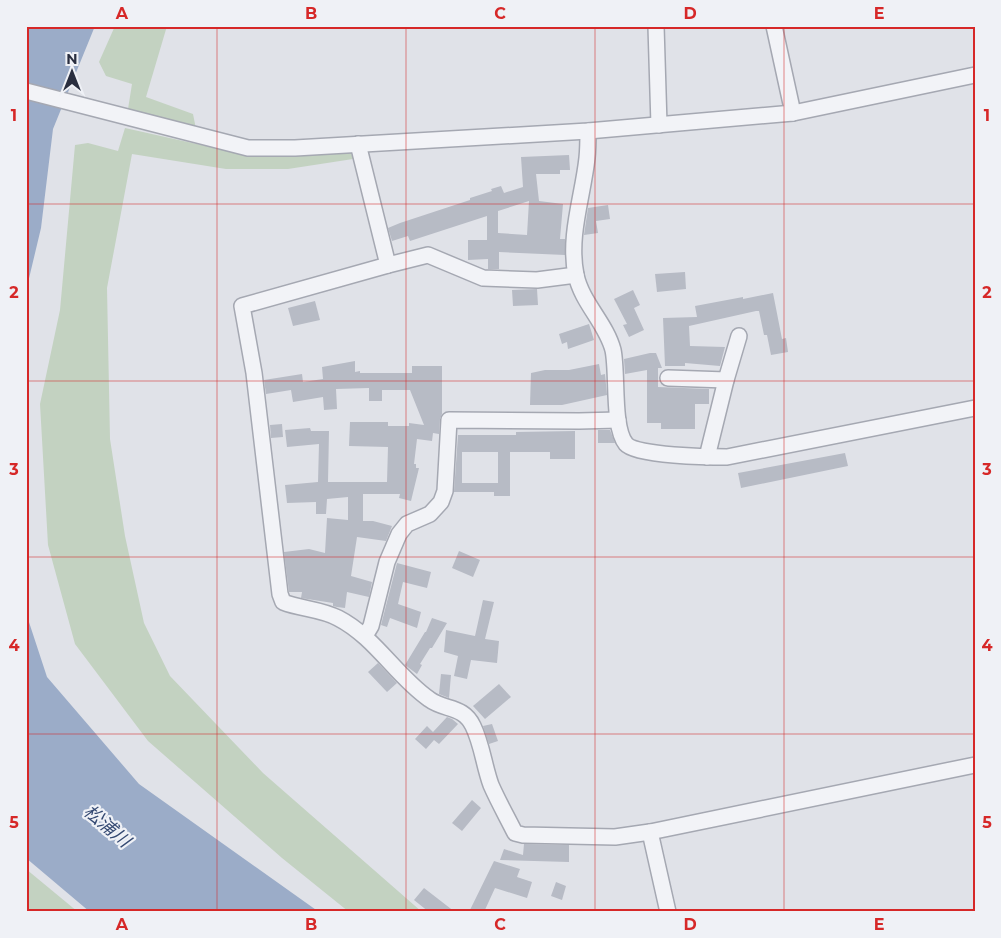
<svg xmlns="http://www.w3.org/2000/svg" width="1001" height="938" font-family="Montserrat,'Noto Sans JP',sans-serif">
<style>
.green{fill:#c3d2c1}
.water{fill:#9bacc8}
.building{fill:#b7bbc5;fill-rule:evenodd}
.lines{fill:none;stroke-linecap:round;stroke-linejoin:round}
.minor-casing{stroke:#a5a8b2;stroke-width:18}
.minor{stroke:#f2f3f7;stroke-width:15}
.grid{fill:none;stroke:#d62828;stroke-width:1;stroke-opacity:0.55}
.labels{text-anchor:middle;stroke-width:4.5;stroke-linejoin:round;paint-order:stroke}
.water-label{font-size:18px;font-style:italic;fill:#344972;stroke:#eff1f6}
.neatline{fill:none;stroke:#d62828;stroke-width:2}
.grid-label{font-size:16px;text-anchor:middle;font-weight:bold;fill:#d62828}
</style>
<rect width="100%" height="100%" fill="#e0e2e8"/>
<g class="green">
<polygon points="115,26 167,26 146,97 193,114 196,129 128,109 132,84 106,76 99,62"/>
<polygon points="125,128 246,155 350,150 353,159 288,169 226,169 132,154 107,288 110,439 125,536 144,623 170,676 263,773 422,912 349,912 282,858 148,741 75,644 48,545 40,404 60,310 75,145 88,143 118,151"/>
<polygon points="26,869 78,912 26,912"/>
</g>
<g class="water">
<polygon points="26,26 95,26 53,129 41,228 26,291"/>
<polygon points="26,613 47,677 139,784 319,912 90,912 26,858"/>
</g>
<g class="building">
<path d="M569,155L570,170H560V174H536L539,201L563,204L560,239H565V255L499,252V269H488V259L468,260V240H487V216L410,241L408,236L392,241L388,228L400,223L470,200V198L492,191L491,189L501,186L504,193L523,187L521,157ZM529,201L527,235L498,233V211Z"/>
<polygon points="608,205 610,219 596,221 598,233 584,235 588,208"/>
<polygon points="685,272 686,289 657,292 655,274"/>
<polygon points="537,289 538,305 513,306 512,290"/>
<polygon points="633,290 640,305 634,308 644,330 629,337 623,325 627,324 614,299"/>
<polygon points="773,293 782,339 786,338 788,352 771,355 767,335 764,335 759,311 756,311 689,326 690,346 725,347 720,366 685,363 685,366 665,366 663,318 697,317 695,306 743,297 743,299"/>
<polygon points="315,301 320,320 293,326 288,308"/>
<polygon points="589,324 594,340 568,349 567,342 562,344 559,334"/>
<polygon points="650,353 656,353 662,368 658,368 658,387 709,389 709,404 695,404 695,429 661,429 661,423 647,423 647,370 625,374 624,359"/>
<polygon points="355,361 355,372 360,371 360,373 412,373 412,366 442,366 442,414 440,419 439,434 433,433 432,441 417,439 414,464 416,464 416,468 419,468 411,501 399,498 400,494 363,494 363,521 373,521 392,526 386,541 357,537 351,576 372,582 369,597 347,592 345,608 337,607 333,606 333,603 301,598 302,592 289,592 284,552 309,549 325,553 327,518 348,520 348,497 327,499 326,514 316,514 316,502 287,503 285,485 318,482 319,444 287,447 285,430 310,428 311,431 329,431 328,482 387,482 388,447 349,446 350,422 388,422 388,426 409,426 409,423 424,425 410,390 382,390 382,401 369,401 369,388 336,389 337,409 324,410 323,397 293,402 291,390 266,394 264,380 302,374 303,382 323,379 322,367"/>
<polygon points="599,364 601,375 605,374 607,395 562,405 530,405 531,373 545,370 569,370"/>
<polygon points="282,424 283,437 271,438 270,425"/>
<polygon points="598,430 610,430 615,443 598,443"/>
<path d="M575,431V459H550V452H510V496H494V492H454L458,435H516V432ZM462,452H498V483H462Z"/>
<polygon points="845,453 848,466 741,488 738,473"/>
<polygon points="459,551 480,560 473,577 452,568"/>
<polygon points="397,563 431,572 427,588 403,582 398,604 421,612 417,628 390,618 387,627 381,625"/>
<polygon points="483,600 494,602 485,639 499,641 497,663 471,660 467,679 454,676 458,656 444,652 446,630 475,636"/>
<polygon points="432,618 447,623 432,648 430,648 420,664 422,665 417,674 405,665 425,632 426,632"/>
<polygon points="378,663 397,683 387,692 368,672"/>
<polygon points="441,674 451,675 449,698 439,694"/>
<polygon points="499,684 511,697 485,719 473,706"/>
<polygon points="447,717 452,719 458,724 439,744 434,740 426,749 415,739 427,726 433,732"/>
<polygon points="492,724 498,741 489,744 483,726"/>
<polygon points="472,800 481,808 462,831 452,823"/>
<polygon points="524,844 569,845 569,862 500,860 504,849 523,855"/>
<polygon points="494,861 520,869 517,877 532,882 527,898 495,888 484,912 469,912"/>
<polygon points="556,882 566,886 562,900 551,896"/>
<polygon points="424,888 455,912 429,912 414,900"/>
</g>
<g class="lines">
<g class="minor-casing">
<g id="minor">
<polyline points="656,26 659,125"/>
<polyline points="774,26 793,113"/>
<polyline points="26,91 248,148 295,148 588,131 793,113 975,75"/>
<path d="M588,131C588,140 588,149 587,158C583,196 568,236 576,275C582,303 606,323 613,350C618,373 612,427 626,444C636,456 710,457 727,457L975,408"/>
<polyline points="358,144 388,265"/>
<path d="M576,275L537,280L483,278L428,255L388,265L242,306L254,373L280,594L283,602C301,609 321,609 338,618C375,637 396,676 429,699C445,711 463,705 473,726C482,744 484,766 491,785C498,801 507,817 515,833L523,835L615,837L650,832L975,765"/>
<polyline points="668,378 726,380"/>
<polyline points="707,457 726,380 739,336"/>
<polyline points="365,636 371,626 387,562 399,534 407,524 430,514 441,502 445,491 449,420 579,421 618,420"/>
<polyline points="650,832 668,912"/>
</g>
</g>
<use href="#minor" class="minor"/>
</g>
<path class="grid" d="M217,26V912M406,26V912M595,26V912M784,26V912M26,204H975M26,381H975M26,557H975M26,734H975"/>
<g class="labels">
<g class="water-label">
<text transform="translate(107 826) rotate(40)" y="6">松浦川</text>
</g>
</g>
<rect width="1001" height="938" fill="none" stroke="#eff1f6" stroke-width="55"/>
<g transform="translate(72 72)" stroke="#eff1f6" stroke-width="4" paint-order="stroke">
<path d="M0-4L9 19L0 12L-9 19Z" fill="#292e3f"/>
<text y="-8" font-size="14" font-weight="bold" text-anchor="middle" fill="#292e3f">N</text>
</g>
<rect x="28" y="28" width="946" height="882" class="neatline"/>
<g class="grid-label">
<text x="122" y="19">A</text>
<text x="311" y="19">B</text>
<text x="500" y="19">C</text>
<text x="690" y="19">D</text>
<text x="879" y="19">E</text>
<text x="14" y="121">1</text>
<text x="987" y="121">1</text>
<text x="14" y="298">2</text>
<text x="987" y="298">2</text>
<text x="14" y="475">3</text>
<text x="987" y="475">3</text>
<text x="14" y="651">4</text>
<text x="987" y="651">4</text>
<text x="14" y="828">5</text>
<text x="987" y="828">5</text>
<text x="122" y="930">A</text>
<text x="311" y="930">B</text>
<text x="500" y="930">C</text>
<text x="690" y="930">D</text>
<text x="879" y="930">E</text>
</g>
</svg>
